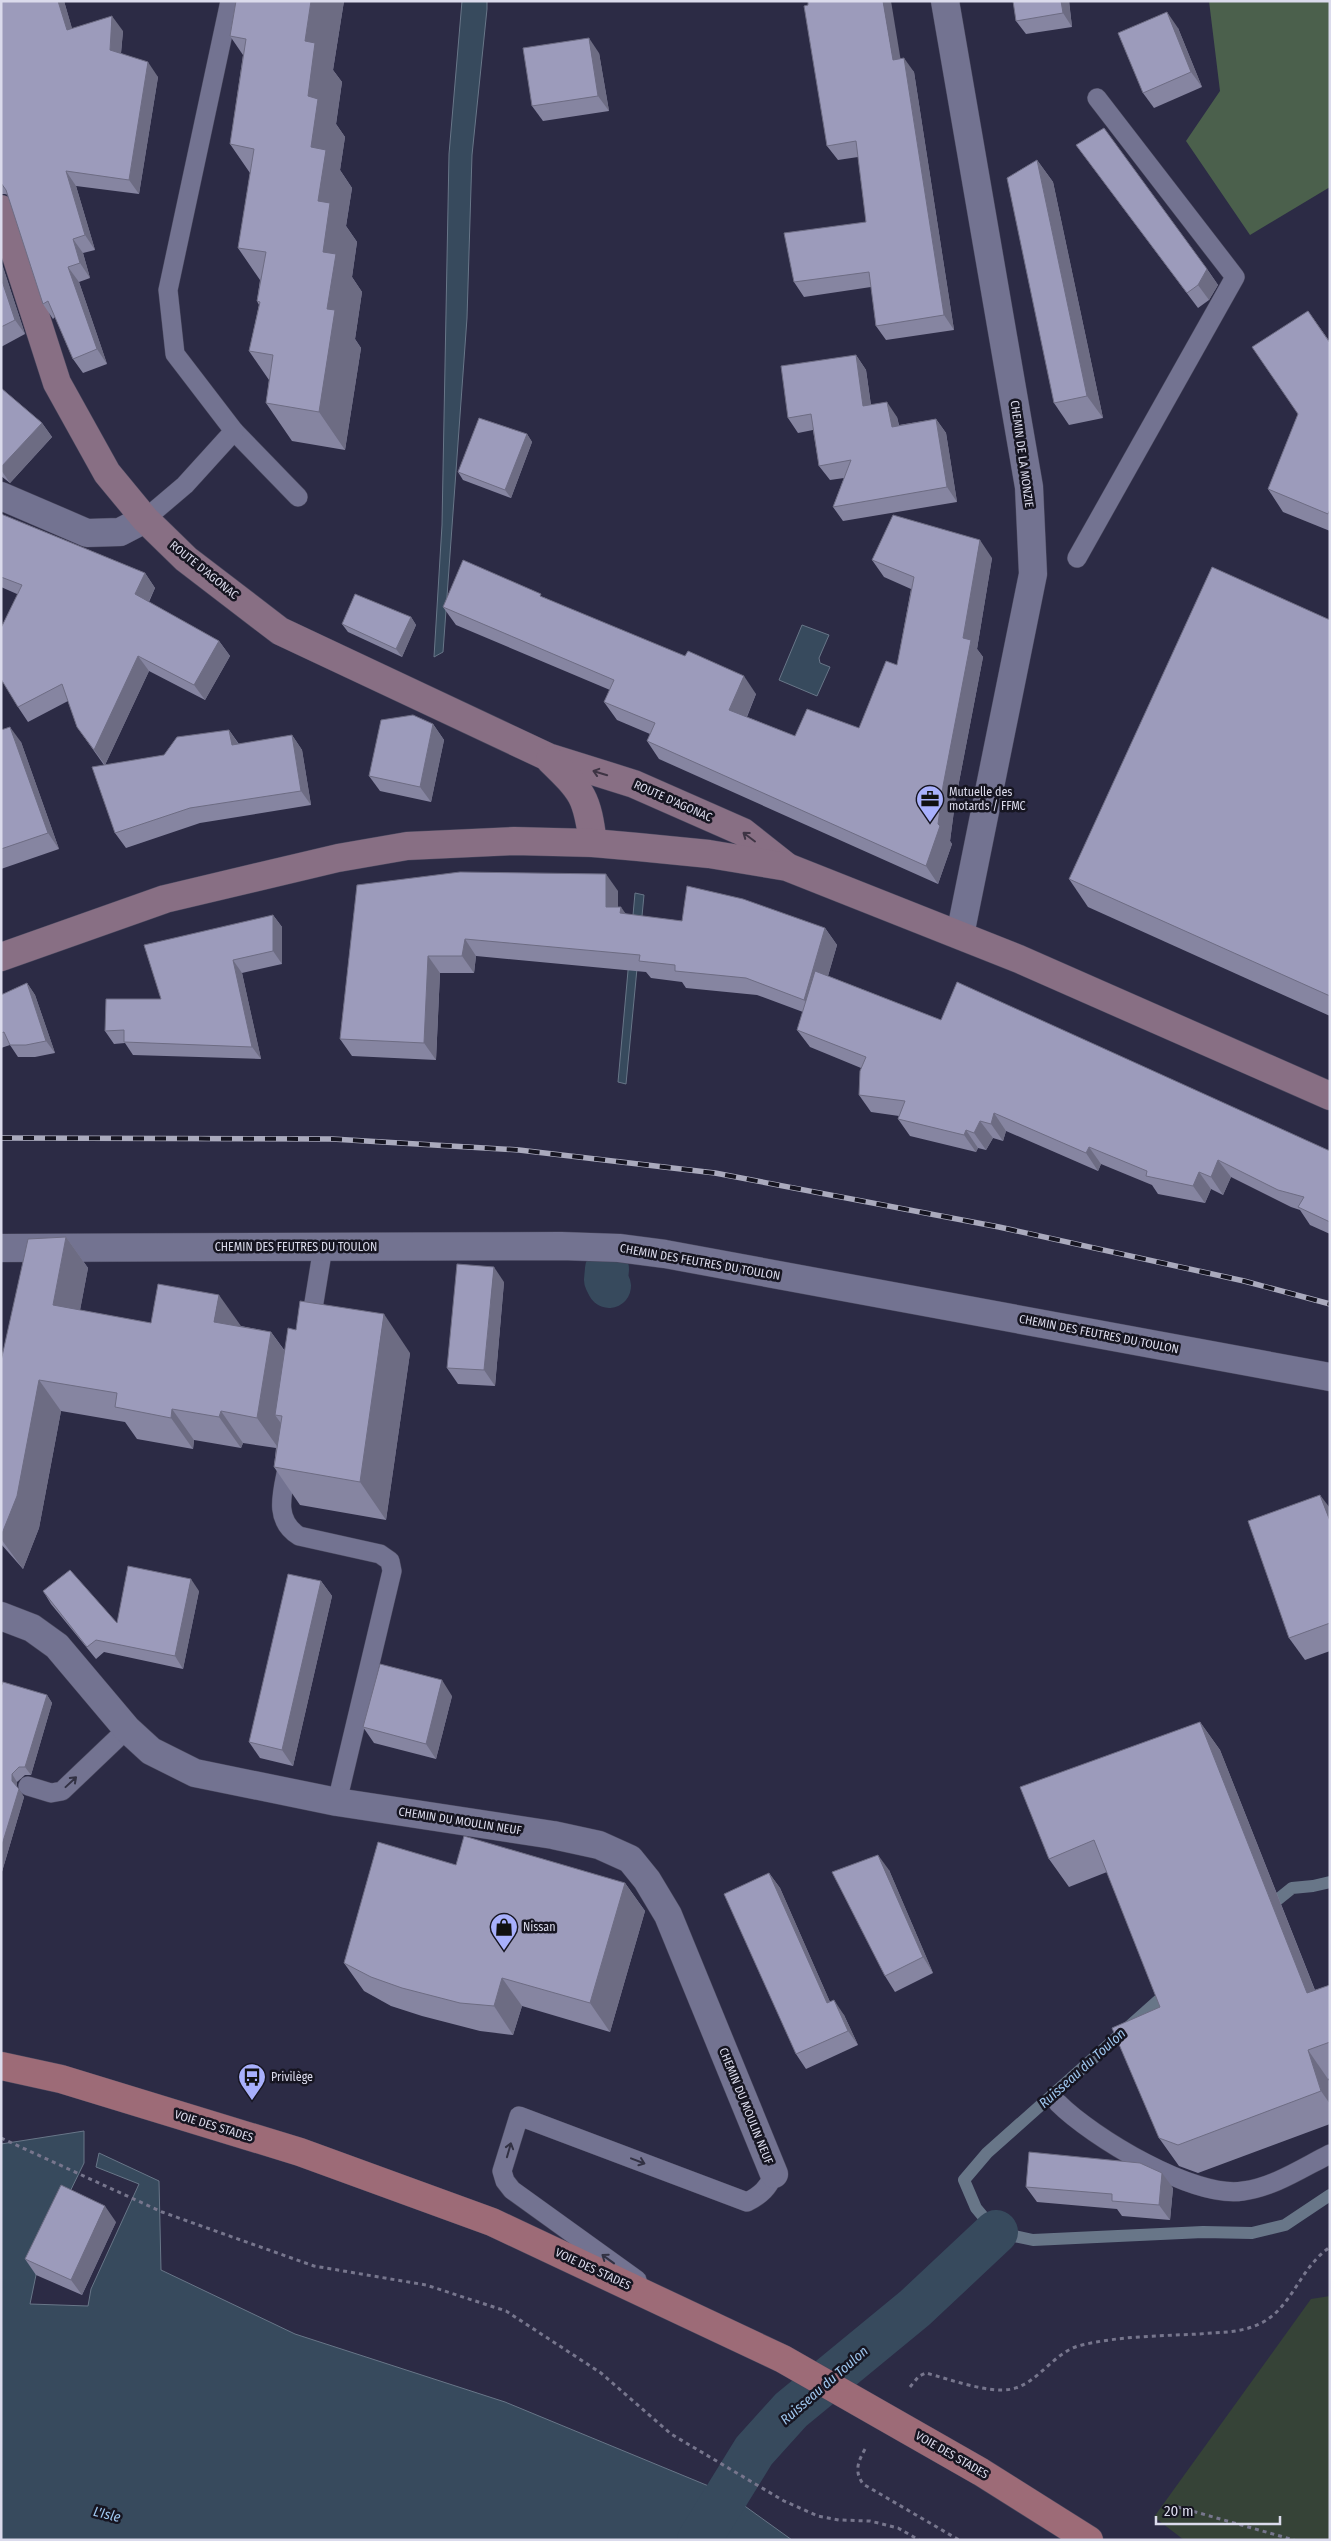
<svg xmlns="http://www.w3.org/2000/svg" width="1331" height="2541" font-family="'Fira Sans Condensed',sans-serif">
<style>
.green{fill:#364337}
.forest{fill:#4b604c}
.water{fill:#374a5d;stroke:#687688}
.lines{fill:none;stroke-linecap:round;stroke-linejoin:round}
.stream{stroke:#687688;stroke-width:12}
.canal{stroke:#374a5d;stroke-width:44}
.service-casing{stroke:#48475d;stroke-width:20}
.minor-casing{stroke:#48475d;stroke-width:29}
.secondary-casing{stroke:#48475d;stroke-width:29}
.primary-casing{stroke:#48475d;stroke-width:29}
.path{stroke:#77768d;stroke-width:3;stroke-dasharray:4 4;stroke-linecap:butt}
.service{stroke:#737391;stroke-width:19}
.minor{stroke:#737391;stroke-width:28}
.secondary{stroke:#886f84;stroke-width:28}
.primary{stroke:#9d6b77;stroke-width:28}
.rail-casing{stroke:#aaaabd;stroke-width:5.5}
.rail{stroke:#161521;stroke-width:4;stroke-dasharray:11;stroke-linecap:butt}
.wall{fill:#8685a1}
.shaded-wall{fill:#6d6c83}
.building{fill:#9c9bbb;stroke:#6d6c83}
.oneway{stroke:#3e3444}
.oneway2{stroke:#323143}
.labels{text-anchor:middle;stroke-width:5;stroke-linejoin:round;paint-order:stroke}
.street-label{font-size:12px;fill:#dbdbec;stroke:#161521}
.poi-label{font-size:12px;fill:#dbdbec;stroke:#161521;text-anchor:start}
.water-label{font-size:14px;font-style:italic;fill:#9fc7ef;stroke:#161521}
</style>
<rect width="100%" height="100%" fill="#2c2b45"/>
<polygon class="green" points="1330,2296 1330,2540 1184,2540 1154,2517 1311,2299"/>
<polygon class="forest" points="1209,1 1330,1 1330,187 1250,235 1186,141 1220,91"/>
<g class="water">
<polygon points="462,1 487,1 487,9 472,155 467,318 443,652 434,657 442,525 449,154"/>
<polygon points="802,625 829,635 819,658 820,663 830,667 817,696 779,680"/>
<polygon points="635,893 644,895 626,1084 618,1082"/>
<polygon points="84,2131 84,2163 60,2212 36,2275 30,2304 88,2306 91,2289 139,2184 96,2167 99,2153 159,2181 161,2270 295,2334 505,2402 728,2494 792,2540 1,2540 1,2144"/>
</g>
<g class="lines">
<g class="stream">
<polyline points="1266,1909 1292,1888 1313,1886 1330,1882"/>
<polyline points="1170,1990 987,2153 964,2180 976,2208 996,2232 1033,2240 1203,2232 1252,2233 1285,2225 1330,2195"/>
</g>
<g class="canal">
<polyline points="607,1269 606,1280 609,1286"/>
<polyline points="699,2540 754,2451 791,2410 915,2308 996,2232"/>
</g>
<g class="service-casing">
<g id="service">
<polyline points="234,431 298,497"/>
<polyline points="145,519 185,485 234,431 175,354 168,290 230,1"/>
<polyline points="1077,558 1235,277 1097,98"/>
<polyline points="310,1327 323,1247"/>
<path d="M289,1458C285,1486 270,1518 299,1536L380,1554L390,1561L392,1571L337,1802"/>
<polyline points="28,1786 51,1793 62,1791 127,1729"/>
<path d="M1058,2103C1092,2137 1194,2199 1243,2191C1274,2187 1302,2168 1330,2154"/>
<path d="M637,2280L512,2190L505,2181L502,2171L519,2116L747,2202C761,2195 768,2188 774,2174"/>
</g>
</g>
<g class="minor-casing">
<g id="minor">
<polyline points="945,1 1029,487 1033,574 960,935"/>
<polyline points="1,496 87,533 120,532 145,519"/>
<polyline points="1,1248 561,1246 619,1248 665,1254 1330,1377"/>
<polyline points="1,1616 32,1628 57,1646 127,1729 151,1751 195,1773 337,1802 553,1835 599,1845 630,1859 647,1880 668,1915 774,2174"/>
</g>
</g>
<g class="secondary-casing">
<g id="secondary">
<polyline points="1,209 57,383 107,473 145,519 186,559 280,631 548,757 634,784 743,832 786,866"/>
<path d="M550,760C583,792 587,797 593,843"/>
<polyline points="1,957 165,899 338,858 407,846 514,841 593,843 638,847 709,854 787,867 1019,959 1330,1096"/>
</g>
</g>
<g class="primary-casing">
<polyline id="primary" points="1,2066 61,2079 300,2152 492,2222 783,2359 981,2472 1089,2540"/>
</g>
<g class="path">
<polyline points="1,2138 162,2212 314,2266 426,2285 506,2311 601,2373 671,2434 784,2501 818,2516 839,2520 870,2521 898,2528 919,2540"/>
<path d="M910,2387L919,2376L926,2373C949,2379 989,2394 1012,2389C1039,2383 1054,2351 1082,2345C1120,2336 1160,2336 1199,2334C1222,2332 1245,2333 1265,2321C1294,2303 1300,2268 1330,2247"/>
<path d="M865,2449C858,2462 854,2471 863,2484L959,2540"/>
<polyline points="1178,2507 1294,2540"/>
</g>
<use href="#service" class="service"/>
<use href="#minor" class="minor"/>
<use href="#secondary" class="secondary"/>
<use href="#primary" class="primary"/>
<g class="rail-casing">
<polyline id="rail" points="1,1138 332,1139 519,1150 715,1173 999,1227 1244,1281 1330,1304"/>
</g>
<use href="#rail" class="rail"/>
</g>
<g class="wall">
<polygon points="1,1 64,1 72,29 123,31 121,53 158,77 139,194 76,186 95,250 83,253 90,278 79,282 107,364 83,373 73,359 55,317 53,319 43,304 8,195 5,194 1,194"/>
<polygon points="236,1 344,1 333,70 342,82 336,124 345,137 340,170 352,188 346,226 357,242 352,277 362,292 355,339 361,348 345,450 292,441 266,403 269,380 249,351 259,305 257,301 260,280 238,248 250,173 230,144 243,55 230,36"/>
<polygon points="1069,1 1072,27 1026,34 1016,21"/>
<polygon points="808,5 900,58 914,72 954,330 886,340 876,326 871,287 804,297 794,282 866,222 858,157 838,160 827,146"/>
<polygon points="1178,28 1202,87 1154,108 1143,93"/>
<polygon points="599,53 609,111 543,121 532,106"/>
<polygon points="1076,145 1207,269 1218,285 1209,300 1198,308"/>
<polygon points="1037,160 1053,182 1103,418 1069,425 1054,403"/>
<polygon points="1,261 25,334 1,347"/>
<polygon points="1308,311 1330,342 1330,531 1283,512 1268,489 1298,414"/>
<polygon points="856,355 866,370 871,405 897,417 899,425 936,419 946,433 957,502 843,521 833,507 844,478 830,480 819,466 813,430 798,433 788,418"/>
<polygon points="1,388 42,423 52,437 10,483 1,476"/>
<polygon points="527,434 532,442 511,498 463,480 458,472"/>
<polygon points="1,514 145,573 155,588 149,602 219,641 230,656 205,700 149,671 105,765 164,755 229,730 239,744 292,735 302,750 311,805 200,823 126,848 115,833 104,765 77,727 68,701 28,722 18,707 17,594 1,587"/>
<polygon points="992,558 977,649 983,657 955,803 950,841 952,844 938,884 659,759 647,741 650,734 617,720 604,702 610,690 456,625 443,607 543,597 756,694 747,717 795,736 859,728 897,665 911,589 884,577 872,560"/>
<polygon points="411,617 416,625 402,657 348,632 342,624"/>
<polygon points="1330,620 1330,1016 1088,907 1069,879"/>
<polygon points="433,724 444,740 431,802 380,791 369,776"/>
<polygon points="1,730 21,742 59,849 1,869"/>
<polygon points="357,885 618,891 618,907 626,914 682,921 825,928 837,945 828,976 941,1020 1330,1151 1330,1234 1310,1225 1300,1210 1291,1207 1231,1177 1223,1195 1211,1189 1205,1203 1158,1194 1152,1185 1101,1164 1098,1171 1006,1131 1003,1141 993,1138 986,1150 978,1148 976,1152 910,1136 898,1119 899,1116 871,1112 859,1095 861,1068 810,1047 797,1030 803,1012 757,995 686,988 682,982 651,978 646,972 476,956 474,973 440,973 436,1060 352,1056 340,1039"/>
<polygon points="273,915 282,927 282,964 242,973 261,1059 133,1055 125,1043 114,1044 105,1031 161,999"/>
<polygon points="27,983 35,995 55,1053 35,1057 18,1057 10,1045 1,1048 1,995"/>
<polygon points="66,1237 88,1268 80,1310 151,1323 241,1326 271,1332 285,1351 410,1353 386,1520 300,1505 274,1467 276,1448 243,1443 241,1448 194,1440 193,1449 137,1439 125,1422 61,1411 39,1528 23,1569 1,1544 1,1361"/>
<polygon points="504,1282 495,1386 458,1384 447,1368"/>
<polygon points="1330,1508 1330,1651 1305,1660 1289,1638"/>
<polygon points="321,1581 332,1596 293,1766 260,1758 249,1742"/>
<polygon points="43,1591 117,1623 199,1591 183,1669 104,1652 96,1659 51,1604"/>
<polygon points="1,1687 47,1695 52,1703 31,1775 25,1775 17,1782 17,1787 24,1797 1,1875"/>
<polygon points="452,1696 436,1759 374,1743 363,1727"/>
<polygon points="1200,1722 1220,1750 1315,1990 1330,1985 1330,2078 1328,2079 1330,2085 1330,2124 1198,2173 1179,2166 1159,2138 1160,2007 1107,1872 1069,1887 1049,1859"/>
<polygon points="456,1865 625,1883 645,1911 610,2032 522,2006 513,2035 480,2031 422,2016 391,2006 364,1991 344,1963"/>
<polygon points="889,1870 933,1973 895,1992 885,1976"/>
<polygon points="769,1873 780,1888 830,2002 844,2015 858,2045 806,2069 796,2054"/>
<polygon points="1026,2187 1173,2188 1170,2220 1122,2216 1117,2209 1037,2202"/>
<polygon points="116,2222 82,2295 36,2275 25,2259"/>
</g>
<g class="shaded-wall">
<polygon points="58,1 64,1 77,45 67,30"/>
<polygon points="311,1 344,1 333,70 342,82 336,124 345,137 340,170 352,188 346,226 357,242 352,277 362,292 355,339 361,348 345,450 319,412 327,309 323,252 311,147 308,96 305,41"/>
<polygon points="883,1 891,1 903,74 893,60"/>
<polygon points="1061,1 1069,1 1072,27 1063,13"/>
<polygon points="1167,12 1178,28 1202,87 1191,72"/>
<polygon points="112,16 123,31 120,64 110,50"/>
<polygon points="589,38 599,53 609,111 598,96"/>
<polygon points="904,58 914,72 954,330 944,315"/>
<polygon points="148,62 158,77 139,194 129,180"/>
<polygon points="1037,160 1053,182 1103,418 1087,396"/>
<polygon points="66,171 76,186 95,250 85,235"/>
<polygon points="73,239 83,253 90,278 80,263"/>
<polygon points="1,261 25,334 15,320 1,278"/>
<polygon points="68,267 79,282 107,364 97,349"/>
<polygon points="1207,269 1218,285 1209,300 1198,285"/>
<polygon points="856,355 866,370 873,421 863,406"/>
<polygon points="887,402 897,417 902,441 892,427"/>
<polygon points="936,419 946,433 957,502 947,487"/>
<polygon points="42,423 52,437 10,483 1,470 1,467"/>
<polygon points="527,434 532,442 511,498 505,490"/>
<polygon points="980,540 992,558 977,649 983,657 955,803 950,841 952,844 938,884 926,866 938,824 963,638"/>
<polygon points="145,573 155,588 145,609 135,594"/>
<polygon points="411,617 416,625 402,657 396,649"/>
<polygon points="219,641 230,656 205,700 194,685"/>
<polygon points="138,656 149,671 105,765 94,750"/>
<polygon points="744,676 756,694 742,728 729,710"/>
<polygon points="433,724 444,740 431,802 420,787"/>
<polygon points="10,727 21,742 59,849 48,833"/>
<polygon points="229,730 239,745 232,745"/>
<polygon points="292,735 302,750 311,805 301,791"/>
<polygon points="606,874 618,891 618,924 606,907"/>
<polygon points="621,907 633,924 620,913"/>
<polygon points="273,915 282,927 282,964 273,951"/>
<polygon points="825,928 837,945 816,1017 804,1000"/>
<polygon points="465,939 476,956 474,973 462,956"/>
<polygon points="428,956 440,973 436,1060 424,1043"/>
<polygon points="233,960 242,973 261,1059 252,1047"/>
<polygon points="27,983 35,995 55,1053 46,1041"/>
<polygon points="994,1113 1006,1131 1003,1141 991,1124"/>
<polygon points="980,1121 993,1138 986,1150 974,1133"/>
<polygon points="966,1130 978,1148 976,1152 964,1135"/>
<polygon points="1089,1147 1101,1164 1098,1171 1086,1153"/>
<polygon points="1218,1160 1231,1177 1223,1195 1211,1177"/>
<polygon points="1199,1172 1211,1189 1205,1203 1193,1186"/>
<polygon points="66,1237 88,1268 75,1337 53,1305"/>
<polygon points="494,1267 504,1282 495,1386 484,1370"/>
<polygon points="219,1295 241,1326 236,1354 214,1322"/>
<polygon points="384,1314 410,1353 386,1520 360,1482"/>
<polygon points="271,1332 293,1363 282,1416 275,1415 283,1426 279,1449 257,1418"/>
<polygon points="39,1380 61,1411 39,1528 23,1569 1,1539 1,1536"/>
<polygon points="172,1409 194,1440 193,1449 171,1418"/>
<polygon points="221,1411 243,1443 241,1448 219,1417"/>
<polygon points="1320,1495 1330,1508 1330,1521"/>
<polygon points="191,1579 199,1591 183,1669 175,1656"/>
<polygon points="321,1581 332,1596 293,1766 282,1750"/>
<polygon points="442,1680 452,1696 436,1759 426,1744"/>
<polygon points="47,1695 52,1703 31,1775 25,1767"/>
<polygon points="1200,1722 1220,1750 1327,2021 1307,1993"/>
<polygon points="12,1774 17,1782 17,1789 12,1781"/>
<polygon points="19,1789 24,1797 1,1875 1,1848"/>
<polygon points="878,1855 889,1870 933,1973 923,1957"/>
<polygon points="769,1873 780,1888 837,2018 827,2003"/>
<polygon points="625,1883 645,1911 610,2032 590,2003"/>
<polygon points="502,1978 522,2006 513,2035 494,2006"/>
<polygon points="834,2000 844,2015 858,2045 848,2031"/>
<polygon points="1308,2050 1328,2079 1330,2085 1330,2104 1321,2091"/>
<polygon points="1162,2173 1173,2188 1170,2220 1159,2205"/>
<polygon points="105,2206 116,2222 82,2295 71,2280"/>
</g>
<g class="building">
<polygon points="1,1 58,1 67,30 112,16 110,50 148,62 129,180 66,171 85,235 73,239 80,263 68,267 97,349 73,359 48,301 43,304 6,190 1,183"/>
<polygon points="236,1 311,1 305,41 315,43 308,96 318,99 311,147 326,150 318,201 330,203 323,252 336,254 327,309 335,310 319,412 266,403 273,355 249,351 260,302 257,301 266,252 238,248 254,149 230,144 246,39 230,36"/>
<polygon points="808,1 883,1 893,60 904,58 944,315 876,326 869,272 794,282 784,233 866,222 856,141 827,146 804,6 808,5"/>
<polygon points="1013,1 1061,1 1063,13 1016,21"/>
<polygon points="1167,12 1191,72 1143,93 1118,33"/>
<polygon points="589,38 598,96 532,106 523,48"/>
<polygon points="1104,128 1207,269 1198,285 1187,293 1076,145"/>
<polygon points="1037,160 1087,396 1054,403 1007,178"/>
<polygon points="1,278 15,320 1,327"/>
<polygon points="1308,311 1330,343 1330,509 1328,514 1268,489 1298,414 1252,347"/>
<polygon points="856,355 863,406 887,402 892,427 936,419 947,487 833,507 851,460 819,466 811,414 788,418 781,366"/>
<polygon points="1,388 42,423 1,467"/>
<polygon points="479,418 527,434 505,490 458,472"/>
<polygon points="1,514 145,573 135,594 219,641 194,685 138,656 94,750 77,727 62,684 18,707 1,679 1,628 22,585 1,577"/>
<polygon points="893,515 980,540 963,638 971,640 943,786 938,824 940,826 926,866 647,741 655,723 604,702 614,680 443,607 463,560 541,594 540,596 685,656 688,651 744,676 729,710 795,736 807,709 859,728 886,661 897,665 914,577 872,560"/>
<polygon points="1212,567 1330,620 1330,996 1069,879"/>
<polygon points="355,594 411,617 396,649 342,624"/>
<polygon points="413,715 433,724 420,787 369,776 381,720"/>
<polygon points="10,727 48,833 1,849 1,730"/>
<polygon points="229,730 232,745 292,735 301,791 190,808 115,833 92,767 164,755 177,737"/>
<polygon points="460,872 606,874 606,907 621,907 620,913 682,921 687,886 743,899 825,928 804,1000 746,978 675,971 675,965 639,961 640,955 465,939 462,956 428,956 424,1043 340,1039 357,885"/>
<polygon points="273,915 273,951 233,960 252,1047 124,1042 124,1030 105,1031 106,999 161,999 144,945"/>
<polygon points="815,971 941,1020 957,982 1330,1151 1330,1222 1298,1207 1304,1197 1278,1190 1218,1160 1211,1177 1199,1172 1193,1186 1146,1176 1147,1171 1089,1147 1086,1153 994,1113 991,1124 980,1121 974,1133 966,1130 964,1135 898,1119 905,1101 859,1095 860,1071 866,1057 797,1030"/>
<polygon points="27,983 46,1041 26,1045 10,1045 4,1032 1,1033 1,995"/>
<polygon points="66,1237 53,1305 151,1323 158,1284 219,1295 214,1322 271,1332 257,1418 221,1411 219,1417 172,1409 171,1418 115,1407 117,1393 39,1380 17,1496 1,1536 1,1361 28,1239"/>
<polygon points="457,1264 494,1267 484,1370 447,1368"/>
<polygon points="300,1301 384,1314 360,1482 274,1467 282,1416 275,1415 288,1328 296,1330"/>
<polygon points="1320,1495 1330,1521 1330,1623 1289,1638 1248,1521"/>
<polygon points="128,1566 191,1579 175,1656 96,1640 87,1647 43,1591 70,1570 117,1623"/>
<polygon points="288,1574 321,1581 282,1750 249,1742"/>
<polygon points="380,1664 442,1680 426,1744 363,1727"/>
<polygon points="3,1682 47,1695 25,1767 19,1767 12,1774 12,1781 19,1789 1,1848 1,1687"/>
<polygon points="1200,1722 1307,1993 1330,1985 1330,2042 1308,2050 1321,2091 1178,2145 1159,2138 1112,2028 1160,2007 1094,1840 1049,1859 1020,1787"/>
<polygon points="464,1836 625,1883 590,2003 502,1978 494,2006 460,2003 402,1988 371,1977 344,1963 378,1842 456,1865"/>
<polygon points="878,1855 923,1957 885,1976 832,1872"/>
<polygon points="769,1873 827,2003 834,2000 848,2031 796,2054 724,1894"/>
<polygon points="1029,2152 1140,2163 1162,2173 1159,2205 1112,2201 1112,2194 1026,2187"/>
<polygon points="61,2185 105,2206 71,2280 25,2259"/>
</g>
<defs><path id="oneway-shaft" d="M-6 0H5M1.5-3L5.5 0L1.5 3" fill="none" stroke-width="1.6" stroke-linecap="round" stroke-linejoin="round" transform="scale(1.25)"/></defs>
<g class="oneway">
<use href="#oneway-shaft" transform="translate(600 773) rotate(-163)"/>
<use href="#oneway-shaft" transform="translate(749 837) rotate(-143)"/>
</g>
<g class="oneway2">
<use href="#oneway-shaft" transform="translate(71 1782) rotate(-43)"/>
<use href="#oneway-shaft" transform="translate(509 2150) rotate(-74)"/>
<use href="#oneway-shaft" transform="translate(638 2161) rotate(21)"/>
<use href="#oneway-shaft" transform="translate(608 2259) rotate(-144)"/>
</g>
<defs>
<g id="office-pin" transform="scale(1.4375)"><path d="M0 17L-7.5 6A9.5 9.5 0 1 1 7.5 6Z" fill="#a8b0fc" stroke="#161521"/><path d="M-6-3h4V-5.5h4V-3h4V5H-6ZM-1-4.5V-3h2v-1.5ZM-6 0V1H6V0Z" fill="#111"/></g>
<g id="shop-pin" transform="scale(1.4375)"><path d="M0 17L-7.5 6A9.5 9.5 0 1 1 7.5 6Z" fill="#a8b0fc" stroke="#161521"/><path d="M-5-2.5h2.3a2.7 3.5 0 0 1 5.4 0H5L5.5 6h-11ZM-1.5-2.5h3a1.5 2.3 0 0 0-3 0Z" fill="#111"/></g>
<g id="bus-pin" transform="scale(1.4375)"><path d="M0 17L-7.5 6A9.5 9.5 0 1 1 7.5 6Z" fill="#a8b0fc" stroke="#161521"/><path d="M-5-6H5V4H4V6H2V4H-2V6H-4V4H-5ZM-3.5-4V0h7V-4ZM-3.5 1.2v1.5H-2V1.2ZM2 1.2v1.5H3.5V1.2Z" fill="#111"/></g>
</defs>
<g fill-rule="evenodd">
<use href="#office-pin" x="930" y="799"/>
<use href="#shop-pin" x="504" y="1927"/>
<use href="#bus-pin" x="252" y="2077"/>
</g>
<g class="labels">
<g class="street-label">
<text transform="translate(1022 454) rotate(82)" y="4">CHEMIN DE LA MONZIE</text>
<text transform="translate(204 570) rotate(39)" y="4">ROUTE D'AGONAC</text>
<text transform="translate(673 801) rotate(24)" y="4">ROUTE D'AGONAC</text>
<text x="296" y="1251">CHEMIN DES FEUTRES DU TOULON</text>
<text transform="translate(700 1262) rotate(10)" y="4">CHEMIN DES FEUTRES DU TOULON</text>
<text transform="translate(1099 1334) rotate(11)" y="4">CHEMIN DES FEUTRES DU TOULON</text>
<text transform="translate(460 1821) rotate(9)" y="4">CHEMIN DU MOULIN NEUF</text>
<text transform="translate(746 2106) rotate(68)" y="4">CHEMIN DU MOULIN NEUF</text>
<text transform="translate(214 2126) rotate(17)" y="4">VOIE DES STADES</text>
<text transform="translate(593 2269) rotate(25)" y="4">VOIE DES STADES</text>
<text transform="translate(952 2455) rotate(30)" y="4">VOIE DES STADES</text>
</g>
<g class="poi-label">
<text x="949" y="796">Mutuelle des<tspan x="949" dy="14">motards / FFMC</tspan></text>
<text x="523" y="1931">Nissan</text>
<text x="271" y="2081">Privilège</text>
</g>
<g class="water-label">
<text transform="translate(1082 2068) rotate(-42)" y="5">Ruisseau du Toulon</text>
<text transform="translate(824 2385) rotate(-41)" y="5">Ruisseau du Toulon</text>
<text transform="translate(107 2514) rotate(14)" y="5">L'Isle</text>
</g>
</g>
<rect width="1331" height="2541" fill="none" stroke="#dbdbec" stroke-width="5"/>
<path d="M1156 2516v8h124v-8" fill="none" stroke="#dbdbec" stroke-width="2.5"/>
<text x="1164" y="2516" font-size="15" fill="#dbdbec" stroke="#161521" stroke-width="4" paint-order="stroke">20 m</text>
</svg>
